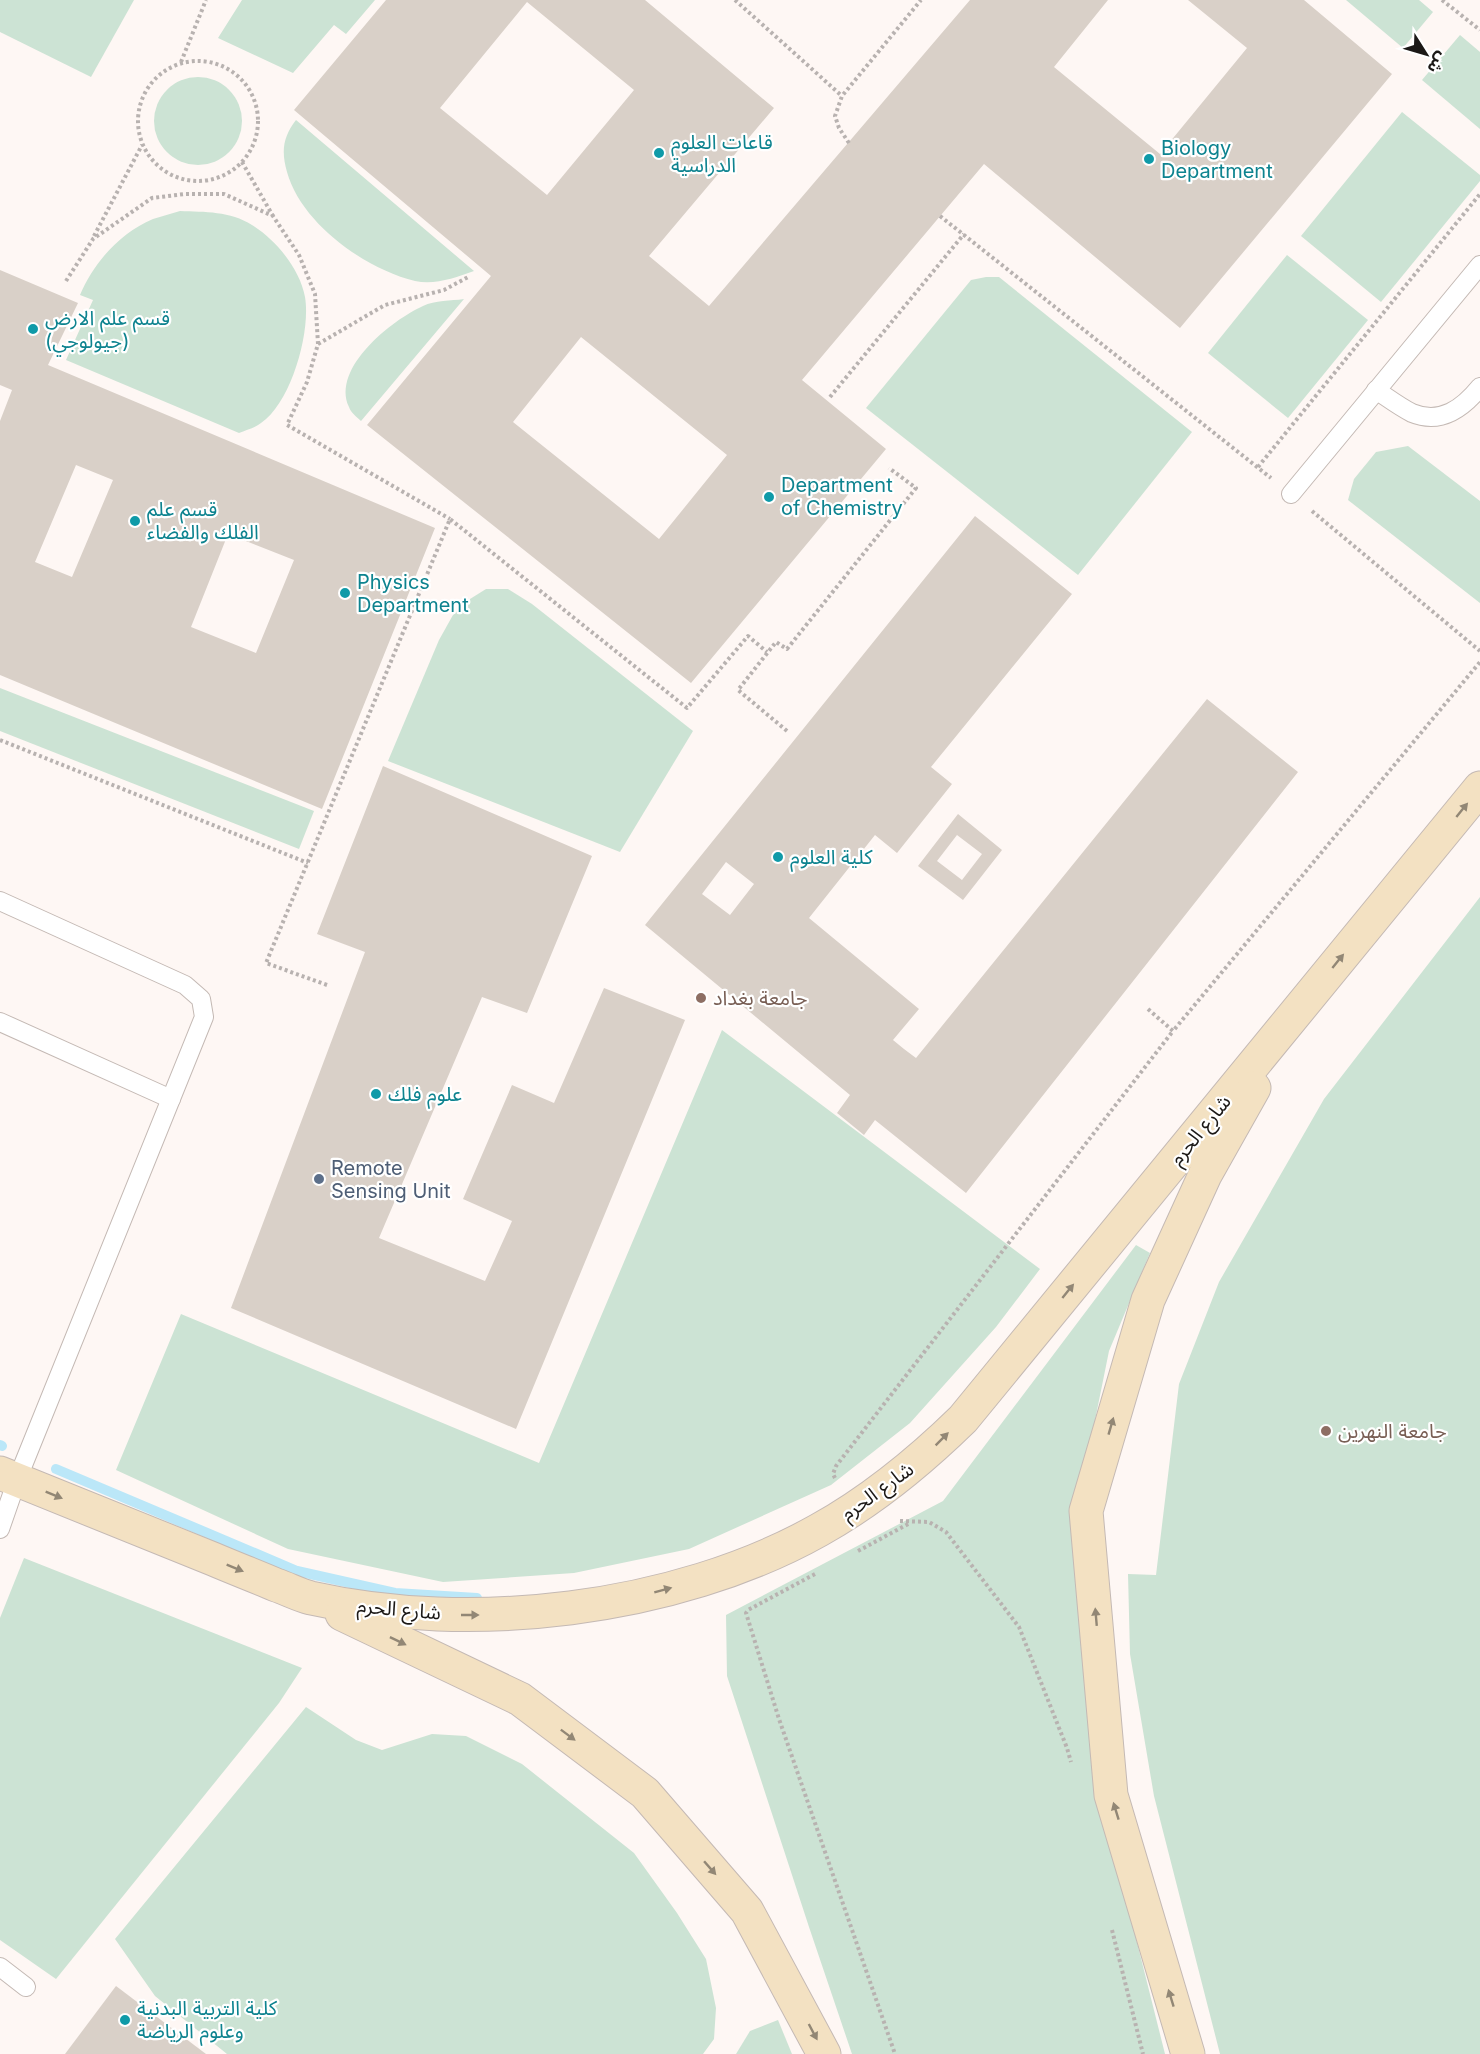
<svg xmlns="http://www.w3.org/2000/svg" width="1480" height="2054" font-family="Inter,'Noto Sans Arabic',sans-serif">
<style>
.green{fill:#cce3d4}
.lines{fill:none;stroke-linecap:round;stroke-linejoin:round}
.stream{stroke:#bbe7f8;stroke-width:10}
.building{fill:#d9d0c8;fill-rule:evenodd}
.lane-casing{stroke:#c4b9b4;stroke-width:20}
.secondary-casing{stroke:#c4b9b4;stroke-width:35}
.path{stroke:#b8b2b0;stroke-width:4;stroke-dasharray:3 3;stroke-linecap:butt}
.lane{stroke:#fff;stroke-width:18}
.secondary{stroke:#f3e1c2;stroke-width:33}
.oneway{fill:#928775}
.culture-dot{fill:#0f9aa8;stroke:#fff;stroke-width:2}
.education-dot{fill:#8d6e63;stroke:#fff;stroke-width:2}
.service-dot{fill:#5c6f8a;stroke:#fff;stroke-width:2}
.labels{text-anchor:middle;stroke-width:4.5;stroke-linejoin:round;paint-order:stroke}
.culture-label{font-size:20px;fill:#0d838f;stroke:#fff;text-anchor:start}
.education-label{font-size:20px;fill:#785e54;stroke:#fff;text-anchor:start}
.street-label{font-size:20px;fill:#1b1816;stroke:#fff}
.service-label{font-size:20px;fill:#4e5e75;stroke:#fff;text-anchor:start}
</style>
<rect width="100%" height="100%" fill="#fef7f4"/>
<g class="green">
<polygon points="0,0 134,0 91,77 0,32"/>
<polygon points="242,0 375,0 346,34 334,25 293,73 218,38"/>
<polygon points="1346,0 1419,0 1433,12 1403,48"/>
<polygon points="1460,35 1480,52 1480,129 1422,80"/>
<circle cx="198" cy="121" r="44"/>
<polygon points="1402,112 1480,175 1480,181 1381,302 1301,236"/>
<path d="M296,120L474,271C455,278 435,285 415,281C365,269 301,223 287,172C281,151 283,137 296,120Z"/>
<path d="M180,211C205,212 230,211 252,225C276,240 300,269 305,297C311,332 291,403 261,423C255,428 246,430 239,433L66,360L93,300L80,295C94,262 120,233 153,219C162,216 171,214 180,211Z"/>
<polygon points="1287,255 1368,320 1288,418 1208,353"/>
<polygon points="986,277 999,277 1192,432 1078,575 866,408 971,280"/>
<path d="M464,299L361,421C357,417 351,413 349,407C331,368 392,320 423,306C435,300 451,301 464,299Z"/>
<polygon points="1408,446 1480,501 1480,603 1348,500 1354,479 1376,452"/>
<polygon points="486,589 508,589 532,604 693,731 620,852 388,761 439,640 453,615 470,599"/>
<polygon points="0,688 314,811 299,849 0,731"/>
<polygon points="1480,897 1480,2054 1220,2054 1154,1796 1130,1654 1128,1574 1156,1575 1179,1384 1219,1282 1324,1099"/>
<polygon points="722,1030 1040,1269 996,1327 910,1423 831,1485 689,1549 574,1573 443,1582 288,1549 116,1470 181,1314 539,1463"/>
<polygon points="1136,1245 1150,1253 1109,1351 1073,1529 1094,1771 1165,2054 852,2054 809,1927 727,1676 726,1615 943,1501"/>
<polygon points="24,1558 302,1668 279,1703 56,1979 0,1940 0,1618"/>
<polygon points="306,1707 356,1740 382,1750 432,1734 466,1736 522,1764 634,1853 677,1913 706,1959 716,2008 714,2039 703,2054 227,2054 155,1996 115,1939"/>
<polygon points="778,2020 792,2054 736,2054 750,2031"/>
</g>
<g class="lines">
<g class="stream">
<polyline points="0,1445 2,1446"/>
<polyline points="56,1469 297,1571 395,1593 477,1598"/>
</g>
</g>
<g class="building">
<path d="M386,0H645L774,108L649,256L709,306L970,0H1108L1054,67L1160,154L1247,48L1188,0H1304L1392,74L1180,328L984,164L802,380L886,449L691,683L367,425L491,276L294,110ZM527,2L634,90L547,195L440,108ZM581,337L727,455L659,539L513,422Z"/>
<path d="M0,270L78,303L48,365L435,528L322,809L0,675V421L12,390L0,385ZM76,465L113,480L72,577L35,562ZM228,534L294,560L256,653L191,627Z"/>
<path d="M975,516L1072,594L931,767L952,784L897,853L875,835L809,918L919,1009L893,1040L904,1049L916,1058L1207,699L1298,772L966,1193L875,1120L864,1135L837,1113L850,1095L645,925ZM726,862L754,884L730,915L702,894Z"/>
<polygon points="383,766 592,856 527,1013 482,997 379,1238 485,1281 512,1221 463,1199 512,1085 554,1103 604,988 685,1020 516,1429 231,1308 365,952 317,934"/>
<path d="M958,814L1002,850L963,900L918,866ZM957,835L982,854L962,880L937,861Z"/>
<polygon points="116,1986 206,2054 65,2054"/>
</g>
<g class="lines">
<g class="lane-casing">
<g id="lane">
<path d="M1376,390C1388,398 1400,407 1412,413C1441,425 1463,408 1480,387"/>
<polyline points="1291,494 1480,265"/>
<polyline points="0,901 185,985 201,999 204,1017 17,1480 0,1529"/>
<polyline points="0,1022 171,1099"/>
<polyline points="0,1967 26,1987"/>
</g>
</g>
<g class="secondary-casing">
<g id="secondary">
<path d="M0,1473C71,1502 142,1531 213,1559C234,1568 255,1576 276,1585C288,1589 299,1595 311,1598C470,1634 675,1611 819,1530C873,1500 919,1462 963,1419L1480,788"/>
<polyline points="342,1614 520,1699 645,1793 747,1911 824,2054"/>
<polyline points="1188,2054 1111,1795 1086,1511 1148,1300 1205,1175 1254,1088"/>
</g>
</g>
<g class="path">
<polyline points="735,0 842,96"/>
<polyline points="1442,0 1480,30"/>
<circle cx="198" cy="121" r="60"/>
<polyline points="181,62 206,0"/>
<polyline points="849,143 839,128 835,116 842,96 921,0"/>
<polyline points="242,162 273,216"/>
<polyline points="940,216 1271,478"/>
<polyline points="94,236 142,145"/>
<polyline points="66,281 93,239 152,198 185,194 224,194 273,216 299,255 315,294 318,344 307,382 287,425 450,519"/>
<polyline points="318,344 385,305 444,290 470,276"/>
<polyline points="830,397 964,234"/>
<polyline points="1258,467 1480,194"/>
<polyline points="1312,511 1480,651"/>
<polyline points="787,731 738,690 776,642 787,649 916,488 889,468"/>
<polyline points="0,740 308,863"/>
<polyline points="327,985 266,963 450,519 687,708 748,636 767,652"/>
<polyline points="1148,1009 1173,1031 1480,662"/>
<polyline points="835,1478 833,1474 836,1466 1173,1031"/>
<polyline points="900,1521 929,1522 946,1532 1019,1627 1067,1748 1071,1762"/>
<polyline points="858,1551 910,1523"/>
<polyline points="815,1574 748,1610 746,1613 779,1719 895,2054"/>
<polyline points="1112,1930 1143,2054"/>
</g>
<use href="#lane" class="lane"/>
<use href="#secondary" class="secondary"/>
</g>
<defs><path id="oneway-solid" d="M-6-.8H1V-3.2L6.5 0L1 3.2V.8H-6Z" transform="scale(1.5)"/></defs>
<g class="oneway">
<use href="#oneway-solid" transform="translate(1462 810) rotate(-51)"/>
<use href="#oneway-solid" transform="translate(1338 961) rotate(-51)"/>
<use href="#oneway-solid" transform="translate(1068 1291) rotate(-51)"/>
<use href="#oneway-solid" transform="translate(1111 1426) rotate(-74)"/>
<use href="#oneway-solid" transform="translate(942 1439) rotate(-45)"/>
<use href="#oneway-solid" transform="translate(54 1495) rotate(22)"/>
<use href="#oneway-solid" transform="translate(235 1568) rotate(22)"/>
<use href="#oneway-solid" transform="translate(663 1590) rotate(-15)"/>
<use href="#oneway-solid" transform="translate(470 1615)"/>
<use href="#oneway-solid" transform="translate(1096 1617) rotate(-95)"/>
<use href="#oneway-solid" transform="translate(398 1641) rotate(26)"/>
<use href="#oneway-solid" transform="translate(568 1735) rotate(37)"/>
<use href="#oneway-solid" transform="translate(1116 1811) rotate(-107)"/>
<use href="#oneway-solid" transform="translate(710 1868) rotate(49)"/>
<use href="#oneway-solid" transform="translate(1171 1998) rotate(-107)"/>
<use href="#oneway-solid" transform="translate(813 2032) rotate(62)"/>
</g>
<g class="culture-dot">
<circle cx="659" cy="153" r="6"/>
<circle cx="1149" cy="159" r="6"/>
<circle cx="33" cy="329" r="6"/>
<circle cx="769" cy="497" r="6"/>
<circle cx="135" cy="521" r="6"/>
<circle cx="345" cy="593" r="6"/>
<circle cx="778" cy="857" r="6"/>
<circle cx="376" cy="1094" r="6"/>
<circle cx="125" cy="2020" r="6"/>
</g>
<g class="education-dot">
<circle cx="701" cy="998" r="6"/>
<circle cx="1326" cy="1431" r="6"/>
</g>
<circle class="service-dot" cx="319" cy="1179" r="6"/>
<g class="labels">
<g class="culture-label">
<text x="671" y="149">قاعات العلوم<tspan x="671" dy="23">الدراسية</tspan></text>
<text x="1161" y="155">Biology<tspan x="1161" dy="23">Department</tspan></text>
<text x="45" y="325">قسم علم الارض<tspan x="45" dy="23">(جيولوجي)</tspan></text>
<text x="781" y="492">Department<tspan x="781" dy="23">of Chemistry</tspan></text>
<text x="147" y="516">قسم علم<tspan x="147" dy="23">الفلك والفضاء</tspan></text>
<text x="357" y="589">Physics<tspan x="357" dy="23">Department</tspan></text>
<text x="790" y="864">كلية العلوم</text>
<text x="388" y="1101">علوم فلك</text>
<text x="137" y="2015">كلية التربية البدنية<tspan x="137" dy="23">وعلوم الرياضة</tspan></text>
</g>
<g class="education-label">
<text x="713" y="1005">جامعة بغداد</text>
<text x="1338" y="1438">جامعة النهرين</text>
</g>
<g class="street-label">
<text transform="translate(1200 1130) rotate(-51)" y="7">شارع الحرم</text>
<text transform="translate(877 1491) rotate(-36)" y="7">شارع الحرم</text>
<text transform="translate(399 1609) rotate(5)" y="7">شارع الحرم</text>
</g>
<g class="service-label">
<text x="331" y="1175">Remote<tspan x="331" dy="23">Sensing Unit</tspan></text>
</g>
</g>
<g transform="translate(1426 54) rotate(127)" stroke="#ffffff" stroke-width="4.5" paint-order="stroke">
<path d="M0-4.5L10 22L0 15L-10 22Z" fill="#1b1816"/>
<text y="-9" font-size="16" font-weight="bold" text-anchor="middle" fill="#1b1816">ش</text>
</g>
</svg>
